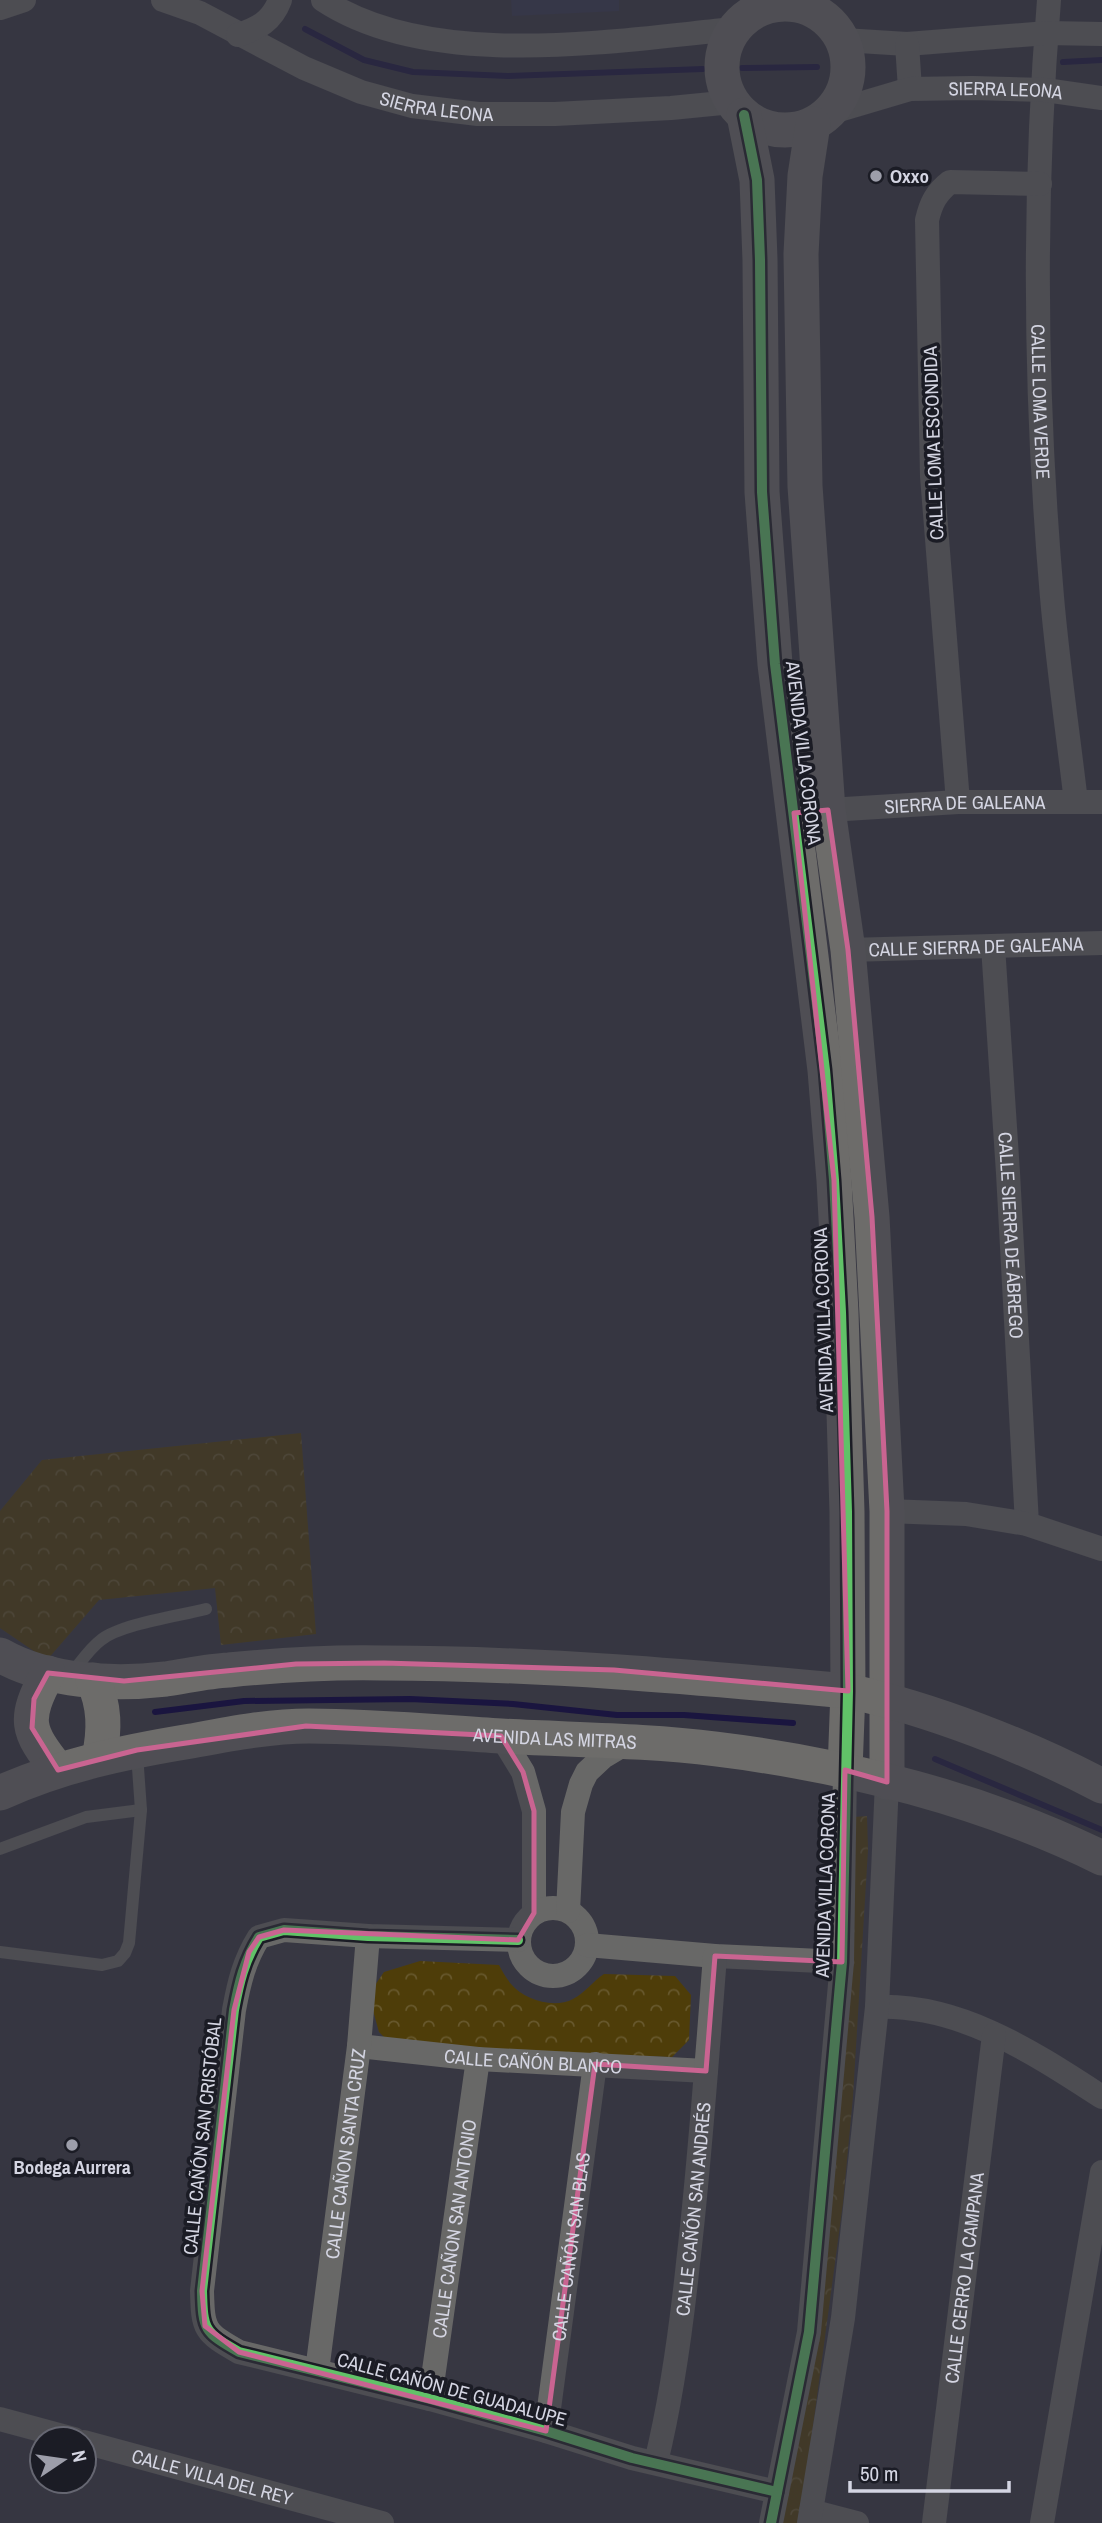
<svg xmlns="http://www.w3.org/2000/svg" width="1102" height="2523" font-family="'Archivo Narrow',sans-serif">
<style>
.built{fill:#373850}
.park{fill:url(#park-crowns)}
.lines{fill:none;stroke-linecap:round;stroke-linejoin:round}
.stream{stroke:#1a153f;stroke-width:6}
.lane{stroke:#686867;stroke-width:12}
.street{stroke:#686867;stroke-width:24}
.secondary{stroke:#6d6c6a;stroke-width:35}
.cycleway-casing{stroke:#1b1c25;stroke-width:15}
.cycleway{stroke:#61c268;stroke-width:10}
.marked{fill:none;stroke:#c96491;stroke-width:5;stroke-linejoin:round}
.poi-dot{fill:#9d9eaa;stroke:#1b1c25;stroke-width:2.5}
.labels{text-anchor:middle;stroke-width:7;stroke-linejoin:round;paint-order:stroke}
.street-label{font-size:19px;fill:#d4d5e2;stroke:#1b1c25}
.poi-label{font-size:19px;font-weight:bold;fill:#d4d5e2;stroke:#1b1c25;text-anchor:start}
</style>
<defs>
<pattern id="park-crowns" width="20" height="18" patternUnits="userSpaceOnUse" patternTransform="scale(1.75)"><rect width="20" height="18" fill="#4e3d09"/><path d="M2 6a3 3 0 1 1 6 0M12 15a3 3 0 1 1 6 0" fill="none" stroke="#67582d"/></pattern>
</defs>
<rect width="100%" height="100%" fill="#373742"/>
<polygon class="built" points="511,0 619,0 619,11 512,16"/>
<g class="park">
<polygon points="301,1433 316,1634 221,1645 215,1588 99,1600 47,1660 0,1628 0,1511 42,1460"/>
<polygon points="867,1816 868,1850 853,2096 843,2203 800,2523 780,2523 854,1817"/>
<path d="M420,1961L499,1965C502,1971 506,1978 511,1984C524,2000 554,2009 573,1999C585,1993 593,1981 604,1974L675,1976L691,1995L689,2040L672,2057L395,2048L379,2032L372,2007L373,1988L384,1972Z"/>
</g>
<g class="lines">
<g class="stream">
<polyline points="305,29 364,60 413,72 508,76 703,69"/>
<polyline points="1063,62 1102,60"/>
<polyline points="742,68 817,67"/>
<polyline points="155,1712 244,1701 410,1699 513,1704 617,1715 684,1715 793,1723"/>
<polyline points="935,1759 1102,1830"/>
</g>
<g class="lane">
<path d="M72,1673C81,1662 89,1649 101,1640C121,1624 179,1616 206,1609"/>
<polyline points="0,1849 86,1817 141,1810"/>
<polyline points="0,1952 102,1965 118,1961 125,1953 129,1943 141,1810 137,1754"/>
</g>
<g class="street">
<path id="s1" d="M163,0L200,13L304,68L361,92L412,106L478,114H555L671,108L732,102"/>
<path d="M323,0C431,71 611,41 734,29"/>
<path id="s2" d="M1049,0C1033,196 1035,402 1052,597C1058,666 1068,734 1076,802"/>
<polyline points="0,8 24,0"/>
<path d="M238,35C259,28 272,21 280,0"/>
<polyline points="843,40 907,44 1047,33 1102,34"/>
<polyline points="907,44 910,89"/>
<path id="s3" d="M829,113L910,89L973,88L1045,90L1102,98"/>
<path d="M958,802L932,476L927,220C931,203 936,193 950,182L1040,184"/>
<path id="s4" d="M813,811L958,802H1102"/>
<path id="s5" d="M993,946L1008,1173L1027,1524"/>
<path id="s6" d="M848,950L1102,943"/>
<polyline points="887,1511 966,1514 1027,1524 1102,1549"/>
<polyline points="501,1736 523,1772 534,1811 534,1913"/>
<circle cx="553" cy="1942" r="34"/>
<polyline points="568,1911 573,1812 581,1784 587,1772 603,1757 628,1742"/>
<path d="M518,1940L368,1936L284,1930L259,1937C244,1961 239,1983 234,2010L202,2291C203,2330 204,2332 239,2352L430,2399L546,2431L632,2458L777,2492"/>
<polyline points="587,1945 715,1956 842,1962"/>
<path d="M877,2007C961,2004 1034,2053 1102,2097"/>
<path id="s7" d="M359,2046L478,2059L706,2071"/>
<path id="s8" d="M317,2371L359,2046L368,1936"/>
<path id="s9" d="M430,2399L478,2059"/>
<polyline points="0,2419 74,2439"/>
<path id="s10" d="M546,2431L595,2064"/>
<path id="s11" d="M84,2442L382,2523"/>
<path id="s12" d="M656,2462C672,2397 681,2330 688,2263C700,2161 707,2058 715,1956"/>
<polyline points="811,2511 857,2523"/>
<polyline points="771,2523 809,2332 842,1962 845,1770"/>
<polyline points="809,2523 843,2318 877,2007 887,1782"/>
<path id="s13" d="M934,2523L994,2035"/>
<polyline points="1042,2523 1102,2172"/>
</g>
<g class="secondary">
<circle cx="785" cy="67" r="63"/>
<polyline points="744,115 757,180 760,260 762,492 775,664 825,1070 834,1180 841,1312 847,1512 848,1691 845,1770"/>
<polyline points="813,124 805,176 801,254 805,486 828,810 848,950 872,1217 887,1511 887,1782"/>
<path d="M0,1655C47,1682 113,1685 166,1679C187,1676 208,1671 229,1670C280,1665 331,1662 382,1663C538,1663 693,1677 848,1691C931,1709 1026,1746 1102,1786"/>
<path d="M48,1673C23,1720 26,1730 58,1770"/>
<path d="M93,1680C105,1706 105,1730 99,1758"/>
<path id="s14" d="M0,1793C62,1765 124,1752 191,1741C229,1734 270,1726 309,1726C373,1726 437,1732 501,1736C573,1740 645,1740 716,1749C847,1765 984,1800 1102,1858"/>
</g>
<g class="cycleway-casing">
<g id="cycleway">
<polyline points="744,115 757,180 760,260 762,492 775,664 825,1070 834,1180 841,1312 847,1512 848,1691 842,1962 809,2332 771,2523"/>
<path d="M518,1940L368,1936L284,1930L259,1937C244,1961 239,1983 234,2010L202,2291C203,2330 204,2332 239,2352L430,2399L546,2431L632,2458L777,2492"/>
</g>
</g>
<use href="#cycleway" class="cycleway"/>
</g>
<path d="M0 0H1102V2523H0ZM828,810L848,950L872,1217L887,1511V1782L845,1770L842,1962L715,1956L706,2071L595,2064L546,2431L239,2352L205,2326L202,2291L234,2010L249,1952L259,1937L284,1930L518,1940L534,1913V1811L523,1772L501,1736L306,1726L137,1750L58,1770L32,1728L34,1699L48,1673L124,1681L296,1664L384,1663L614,1670L848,1691L834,1180L794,813Z" fill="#373742" fill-opacity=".55" fill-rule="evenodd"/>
<path class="marked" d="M828,810L848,950L872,1217L887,1511V1782L845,1770L842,1962L715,1956L706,2071L595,2064L546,2431L239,2352L205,2326L202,2291L234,2010L249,1952L259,1937L284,1930L518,1940L534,1913V1811L523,1772L501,1736L306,1726L137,1750L58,1770L32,1728L34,1699L48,1673L124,1681L296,1664L384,1663L614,1670L848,1691L834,1180L794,813Z"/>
<g class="poi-dot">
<circle cx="876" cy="176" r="7"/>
<circle cx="72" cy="2145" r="7"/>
</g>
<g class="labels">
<g class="street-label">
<text dy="7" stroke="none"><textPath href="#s3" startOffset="180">SIERRA LEONA</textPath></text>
<text dy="7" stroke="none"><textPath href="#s1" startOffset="296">SIERRA LEONA</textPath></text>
<text dy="7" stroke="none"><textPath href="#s2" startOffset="402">CALLE LOMA VERDE</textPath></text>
<text transform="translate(933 443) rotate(-92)" y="7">CALLE LOMA ESCONDIDA</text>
<text transform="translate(804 753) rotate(83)" y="7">AVENIDA VILLA CORONA</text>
<text dy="7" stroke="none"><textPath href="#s4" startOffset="152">SIERRA DE GALEANA</textPath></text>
<text dy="7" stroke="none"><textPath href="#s6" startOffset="128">CALLE SIERRA DE GALEANA</textPath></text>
<text dy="7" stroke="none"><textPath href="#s5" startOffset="290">CALLE SIERRA DE ÁBREGO</textPath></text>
<text transform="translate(823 1320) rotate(-92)" y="7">AVENIDA VILLA CORONA</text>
<text dy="7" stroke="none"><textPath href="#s14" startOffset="564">AVENIDA LAS MITRAS</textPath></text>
<text transform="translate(825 1885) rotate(-88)" y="7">AVENIDA VILLA CORONA</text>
<text dy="7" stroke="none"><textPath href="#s7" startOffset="175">CALLE CAÑÓN BLANCO</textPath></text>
<text transform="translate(202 2136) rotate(-84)" y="7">CALLE CAÑÓN SAN CRISTÓBAL</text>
<text dy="7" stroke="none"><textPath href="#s8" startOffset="219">CALLE CAÑON SANTA CRUZ</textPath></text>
<text dy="7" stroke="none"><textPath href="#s12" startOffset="256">CALLE CAÑÓN SAN ANDRÉS</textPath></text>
<text dy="7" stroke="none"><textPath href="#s9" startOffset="172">CALLE CAÑON SAN ANTONIO</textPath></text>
<text dy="7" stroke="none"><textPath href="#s10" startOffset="186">CALLE CAÑÓN SAN BLAS</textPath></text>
<text dy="7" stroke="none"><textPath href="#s13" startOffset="247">CALLE CERRO LA CAMPANA</textPath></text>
<text transform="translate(452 2389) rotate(15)" y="7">CALLE CAÑÓN DE GUADALUPE</text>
<text dy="7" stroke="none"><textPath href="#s11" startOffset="133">CALLE VILLA DEL REY</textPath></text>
</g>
<g class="poi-label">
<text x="890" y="183">Oxxo</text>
<text x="72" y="2174" text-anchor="middle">Bodega Aurrera</text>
</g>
</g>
<g transform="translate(63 2460) rotate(77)"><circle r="33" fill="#1b1c25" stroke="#656671" stroke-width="2"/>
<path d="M0-5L12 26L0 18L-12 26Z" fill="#9d9eaa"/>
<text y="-10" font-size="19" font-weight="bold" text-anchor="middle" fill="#d4d5e2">N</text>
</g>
<path d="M850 2481v10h159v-10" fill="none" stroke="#d4d5e2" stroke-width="3.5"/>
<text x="860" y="2481" font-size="21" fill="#d4d5e2" stroke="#1b1c25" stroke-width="5" paint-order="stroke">50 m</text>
</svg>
